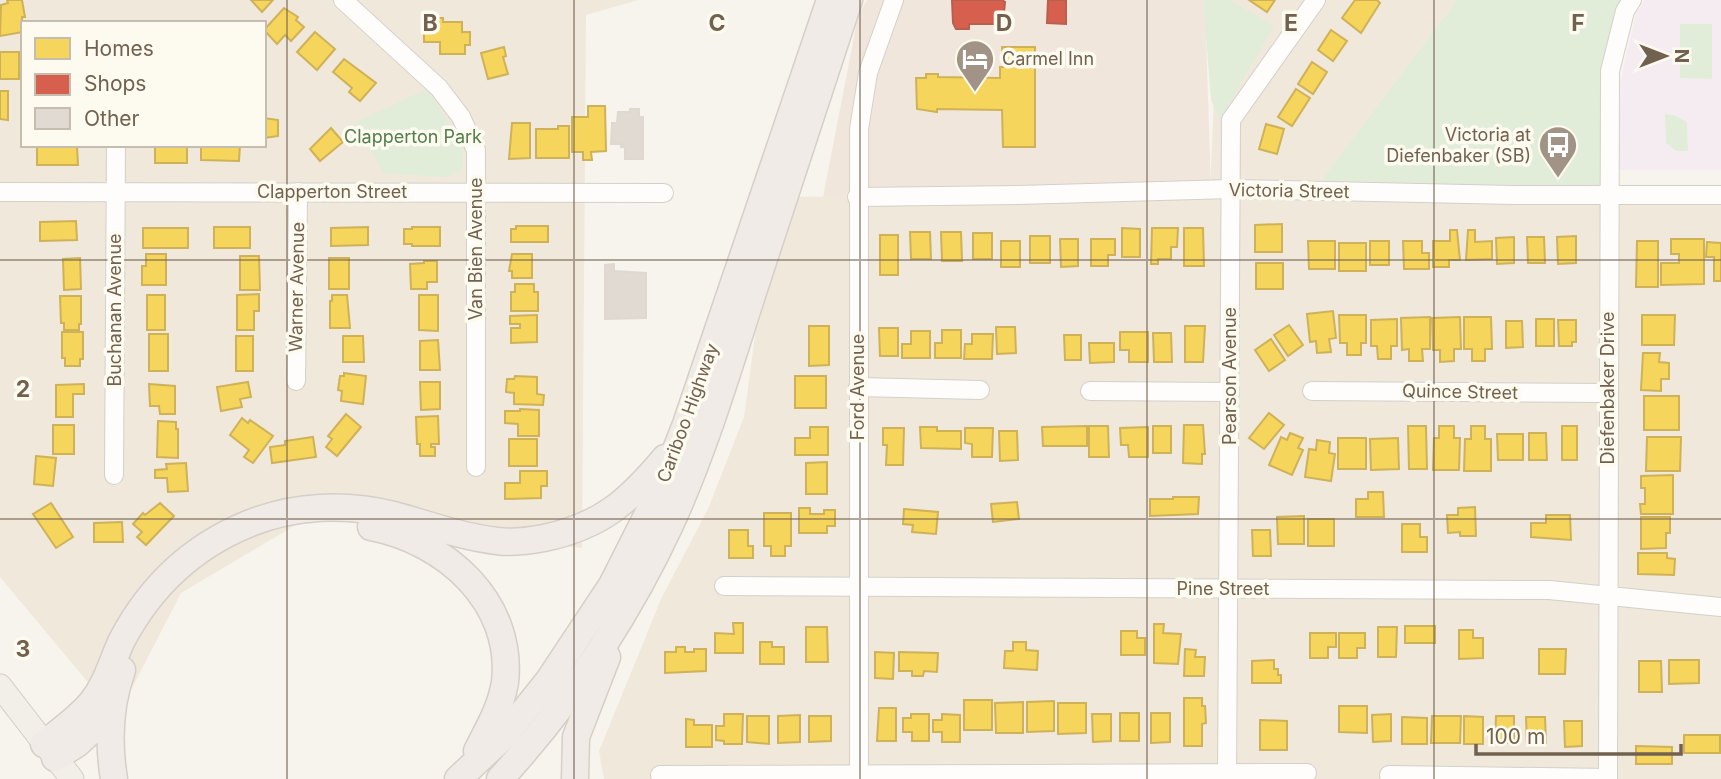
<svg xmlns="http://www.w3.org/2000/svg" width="1721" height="779" font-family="Inter,sans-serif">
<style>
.residential{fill:#efe8db;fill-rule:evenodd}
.commercial{fill:#f1e6dc}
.education{fill:#f5ecf2}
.green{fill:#e2edd9}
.homes{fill:#f6d55c;stroke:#cfb258;stroke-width:2}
.shops{fill:#d6604d;stroke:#b8604e;stroke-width:2}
.building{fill:#e0dad3;stroke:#dfd8d0;stroke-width:2}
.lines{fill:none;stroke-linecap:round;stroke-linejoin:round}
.minor-casing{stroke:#d4d0c8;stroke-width:20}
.major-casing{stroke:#d5cfc8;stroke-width:25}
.highway-casing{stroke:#d5cfc8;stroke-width:29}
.minor{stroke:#fefdfc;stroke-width:18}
.major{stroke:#f1efe7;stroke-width:23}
.highway{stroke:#f0ebe6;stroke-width:26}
.grid{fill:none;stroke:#73614f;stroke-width:2;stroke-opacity:0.55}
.labels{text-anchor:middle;stroke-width:7;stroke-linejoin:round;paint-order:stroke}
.poi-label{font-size:18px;fill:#73614f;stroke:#fdfaef;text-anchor:start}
.park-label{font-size:18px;fill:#537d4b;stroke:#fdfaef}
.street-label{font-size:18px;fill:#73614f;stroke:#fdfaef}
.grid-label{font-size:23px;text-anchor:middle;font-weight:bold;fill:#73614f;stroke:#fdfaef;stroke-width:7;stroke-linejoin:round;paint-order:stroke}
</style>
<rect width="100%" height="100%" fill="#f7f4ed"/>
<g class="residential">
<path d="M0,0H638L586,15L582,548L309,517L181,593L117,717L0,577ZM23,23H264V145H23Z"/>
<polygon points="1218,0 1457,0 1311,194 1721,194 1721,779 604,779 599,751 662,597 708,509 744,417 774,197 1210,193"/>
</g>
<polygon class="commercial" points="867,0 1205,0 1211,193 823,197 858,16"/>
<polygon class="education" points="1645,0 1721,0 1721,170 1620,170 1619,88 1636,14"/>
<g class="green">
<polygon points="1203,0 1230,0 1274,26 1220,120 1211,100"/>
<polygon points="1457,0 1639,0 1632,10 1609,108 1610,193 1310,195"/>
<polygon points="1680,24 1712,24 1712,79 1680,78"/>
<polygon points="427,89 462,143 463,168 448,177 384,173 354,123"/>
<polygon points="1665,114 1674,115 1687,122 1688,151 1676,151 1666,143"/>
</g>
<g class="homes">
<polygon points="7,0 22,0 25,17 22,17 23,32 0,36 1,5 8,3"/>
<polygon points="251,0 273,0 262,12"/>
<polygon points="1249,0 1275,0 1267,12"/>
<polygon points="1355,0 1377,0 1380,3 1361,33 1342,18"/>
<polygon points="284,8 298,17 296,20 304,27 291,41 285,35 277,44 264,30"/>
<polygon points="424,18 443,18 443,22 462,22 462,32 470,32 470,45 465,45 465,54 440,54 440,42 424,42"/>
<polygon points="1331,30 1347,41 1333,61 1318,50"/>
<polygon points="315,32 335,49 317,70 297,52"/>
<polygon points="504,47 506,56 503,57 508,74 488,79 481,53"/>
<polygon points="1002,47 1035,47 1035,147 1003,147 1002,110 937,109 937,112 917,109 916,78 926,78 926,74 938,74 938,77 1000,78 1000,67 1003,67"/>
<rect x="0" y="52" width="19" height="27"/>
<polygon points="344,59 376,83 360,101 349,92 352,88 333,72"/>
<polygon points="1312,62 1327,72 1313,94 1298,84"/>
<polygon points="1296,89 1310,98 1292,126 1278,117"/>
<polygon points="0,91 8,91 8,120 0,119"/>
<polygon points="588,106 605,106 606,151 591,152 592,160 583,160 583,152 572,152 572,117 588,117"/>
<polygon points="264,118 278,120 278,136 264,138"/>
<polygon points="512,123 530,123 530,158 509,159"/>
<polygon points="1266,124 1284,129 1277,154 1259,149"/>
<polygon points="558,126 569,126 569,158 536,158 536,129 558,129"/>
<polygon points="331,128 343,142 320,161 310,149"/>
<rect x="155" y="145" width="32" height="18"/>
<polygon points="201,145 240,145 239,161 201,160"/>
<polygon points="37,146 77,146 78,165 37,165"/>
<polygon points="76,221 77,240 40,241 40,222"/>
<polygon points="1282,224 1282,252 1255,252 1255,225"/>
<polygon points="516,226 548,226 548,242 511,242 511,229 516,229"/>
<rect x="214" y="227" width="36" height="21"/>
<polygon points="368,227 368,245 331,246 331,228"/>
<polygon points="412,227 440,227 440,246 412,246 412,244 404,244 404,229 412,229"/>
<rect x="143" y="228" width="45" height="20"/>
<polygon points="1122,228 1140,229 1140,257 1122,257"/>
<polygon points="1152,228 1178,228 1177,247 1171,247 1171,259 1158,259 1158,264 1151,264"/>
<polygon points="1184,228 1203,228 1204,266 1184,266"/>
<polygon points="1450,230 1457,230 1460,260 1449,260 1449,267 1433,267 1433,241 1450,241"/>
<polygon points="1468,230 1475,230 1475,242 1492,241 1492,259 1466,260"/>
<polygon points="910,232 930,232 931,259 911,259"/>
<polygon points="941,232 961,232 962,261 942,261"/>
<rect x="973" y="233" width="19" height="26"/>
<rect x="880" y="235" width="18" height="40"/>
<rect x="1030" y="236" width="20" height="27"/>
<polygon points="1576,236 1576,263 1558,264 1557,237"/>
<polygon points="1514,237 1514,263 1497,264 1496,238"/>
<polygon points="1527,237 1544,237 1545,263 1528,263"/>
<polygon points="1060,239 1078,239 1078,266 1061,267"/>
<polygon points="1091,239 1115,239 1115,255 1108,255 1108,266 1091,266"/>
<polygon points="1671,239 1704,239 1704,284 1661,285 1661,263 1679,263 1679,254 1671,254"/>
<rect x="1001" y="241" width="19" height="26"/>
<polygon points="1308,241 1335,241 1335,269 1309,269"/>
<rect x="1370" y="241" width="19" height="24"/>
<polygon points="1403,241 1422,241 1422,253 1429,253 1429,269 1404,269"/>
<polygon points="1637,241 1658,241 1658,287 1636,287"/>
<polygon points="1707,242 1721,243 1721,281 1714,281 1714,257 1706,257"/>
<rect x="1339" y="243" width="27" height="28"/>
<polygon points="146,254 166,254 166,285 142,285 142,266 146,266"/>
<polygon points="512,254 532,254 532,278 512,278 512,271 509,271"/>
<polygon points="240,256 259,256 260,290 240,290"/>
<polygon points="80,258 81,289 64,290 63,259"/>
<rect x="329" y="258" width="20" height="31"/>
<polygon points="424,261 437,261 437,282 427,282 427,289 411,289 410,264 424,263"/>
<rect x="1256" y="263" width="27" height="26"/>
<polygon points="515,284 534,284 534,292 538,292 538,311 511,311 511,292 515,292"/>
<polygon points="259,294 259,311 254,311 254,330 237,330 237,295"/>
<rect x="147" y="295" width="18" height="35"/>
<polygon points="332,295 347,295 350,328 330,328 330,301 332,301"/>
<polygon points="419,295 438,295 438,331 419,330"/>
<polygon points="60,296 81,296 81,324 79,324 79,330 64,330 64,323 61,323"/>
<polygon points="1333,311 1336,338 1329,339 1331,352 1317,353 1316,341 1310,342 1307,314"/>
<polygon points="537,315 537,342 511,343 511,328 520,328 520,324 510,324 510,316"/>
<polygon points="1339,315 1366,315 1366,343 1361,343 1361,355 1347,355 1347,343 1340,343"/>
<polygon points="1642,315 1675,315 1674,345 1642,345"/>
<polygon points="1430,317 1430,349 1422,349 1423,361 1409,361 1409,349 1402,350 1401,318"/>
<polygon points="1460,317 1461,349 1454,349 1454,361 1440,362 1440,350 1433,350 1432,318"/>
<polygon points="1464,317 1491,317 1492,349 1485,349 1485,361 1472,361 1472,349 1464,349"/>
<polygon points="1397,319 1397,346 1391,346 1391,359 1378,359 1377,346 1371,346 1371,320"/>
<rect x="1536" y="319" width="18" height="27"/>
<polygon points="1558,320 1576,320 1576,342 1572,342 1572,346 1559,346"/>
<polygon points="1506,321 1522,321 1523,347 1506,348"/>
<polygon points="1289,325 1303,345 1288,356 1274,335"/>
<polygon points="809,326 829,326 829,365 809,366"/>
<polygon points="1185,326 1205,326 1203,362 1185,362"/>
<polygon points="996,327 1015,327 1016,353 997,354"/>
<polygon points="879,328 898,328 898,356 880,356"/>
<polygon points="942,330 961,330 961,358 935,358 935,343 942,343"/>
<polygon points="911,331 930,331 930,358 902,358 902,344 911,344"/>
<polygon points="62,332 83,332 83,359 80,359 80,366 65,366 65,358 62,358"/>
<polygon points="1120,332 1148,332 1148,362 1129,362 1129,350 1120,350"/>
<polygon points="1153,333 1171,333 1172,362 1154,362"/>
<rect x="149" y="334" width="19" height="37"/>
<polygon points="972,334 993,334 992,359 964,359 965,344 972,344"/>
<polygon points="1064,335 1081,335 1081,360 1065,360"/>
<rect x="236" y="336" width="17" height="35"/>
<polygon points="343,336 363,336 364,362 343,362"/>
<polygon points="1271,339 1285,360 1269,371 1255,350"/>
<polygon points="438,340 440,370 420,370 420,341"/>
<polygon points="1089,343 1114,343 1114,362 1090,363"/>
<polygon points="1643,353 1660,353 1659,362 1669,363 1669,379 1661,379 1661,391 1641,390"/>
<polygon points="344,373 366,376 363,404 341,401 342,391 338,390 340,376 344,376"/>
<polygon points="515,376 537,377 537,394 544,395 543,405 514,404 514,393 506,392 507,379 514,379"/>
<rect x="795" y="376" width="31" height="32"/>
<polygon points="248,382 251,397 240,399 242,407 221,411 217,387"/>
<polygon points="420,382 440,382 440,409 421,410"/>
<polygon points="84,384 84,394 73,394 73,417 56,417 56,385"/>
<polygon points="149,384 175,386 175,414 160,414 159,406 150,406"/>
<rect x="1644" y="396" width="35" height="34"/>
<polygon points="520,409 539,410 539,436 518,436 518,424 505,423 505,411 520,411"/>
<polygon points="1269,413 1284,425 1264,449 1249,438"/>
<polygon points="346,414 361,427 337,456 326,447 332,439 328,436"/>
<polygon points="438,416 439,444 431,444 431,447 435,447 435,456 420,456 420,444 417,444 416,417"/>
<polygon points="242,418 248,423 250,420 273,436 253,463 244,457 249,450 230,435"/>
<polygon points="158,421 176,422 176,429 178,429 178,458 157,457"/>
<rect x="53" y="425" width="21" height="29"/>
<polygon points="1184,425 1203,425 1205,454 1202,454 1202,464 1183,463"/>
<polygon points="1087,426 1087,446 1043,446 1042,427"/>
<polygon points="1089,426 1108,426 1109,457 1089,457"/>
<rect x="1153" y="426" width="18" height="27"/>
<polygon points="1408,426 1426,426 1427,469 1409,469"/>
<polygon points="1439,426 1454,426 1454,438 1460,438 1459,470 1433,470 1434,438 1439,438"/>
<polygon points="1471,426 1485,426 1485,439 1491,439 1491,471 1464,471 1465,439 1471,439"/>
<rect x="1562" y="426" width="15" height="34"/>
<polygon points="810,427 828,427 828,455 795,455 795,438 810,438"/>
<polygon points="920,427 937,427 937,431 961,431 961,449 921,448"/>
<polygon points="1148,427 1148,457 1129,457 1128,445 1121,445 1120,428"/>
<polygon points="883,428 904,428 903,465 886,465 887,445 883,445"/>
<polygon points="965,428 993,428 992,457 972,457 972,444 965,443"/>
<polygon points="999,431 1017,431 1018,460 1000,461"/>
<polygon points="1290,433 1303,438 1298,448 1303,450 1292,475 1269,465 1281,437 1287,440"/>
<polygon points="1529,433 1546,433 1547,460 1529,460"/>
<polygon points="1497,434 1523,434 1523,460 1498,460"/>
<polygon points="313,437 316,457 272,463 270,447 285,445 285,441"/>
<polygon points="1647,437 1681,437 1680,471 1646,471"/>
<rect x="1338" y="438" width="28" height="31"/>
<polygon points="1398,438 1399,469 1371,470 1370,439"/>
<rect x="509" y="439" width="28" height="27"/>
<polygon points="1317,440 1330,442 1329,453 1335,454 1331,481 1305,477 1309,449 1316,450"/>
<polygon points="36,456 56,458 53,486 34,484"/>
<polygon points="827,462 827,494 806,494 806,463"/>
<polygon points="186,463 188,491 168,492 167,478 155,478 155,470 167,469 166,464"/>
<polygon points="520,471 547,471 547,486 541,486 541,498 505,499 505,483 520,483"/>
<polygon points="1673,475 1673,514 1641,514 1640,504 1645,504 1645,488 1641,488 1641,476"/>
<polygon points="1368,492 1383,492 1384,517 1356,517 1356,499 1368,499"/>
<polygon points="1173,497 1199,497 1198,514 1150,516 1150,499 1173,499"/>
<polygon points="1017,502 1019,519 993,522 991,504"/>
<polygon points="51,503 73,537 56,548 33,514"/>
<polygon points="160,503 174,516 146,545 137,537 142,532 133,524 143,513 145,515"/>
<polygon points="1475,507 1476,536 1460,536 1460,532 1448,533 1447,515 1458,515 1458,508"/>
<polygon points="799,508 810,508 810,514 824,514 824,510 835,510 835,526 827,526 827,533 799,533"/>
<polygon points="904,509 938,512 936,534 912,532 913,525 903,524"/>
<polygon points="764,513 791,513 791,546 785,546 785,556 771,556 771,546 764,546"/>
<polygon points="1546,515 1570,515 1571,540 1531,537 1531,523 1546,523"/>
<polygon points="1304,516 1304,544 1278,544 1277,517"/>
<polygon points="1641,517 1670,517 1670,533 1666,533 1666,548 1641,549"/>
<rect x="1308" y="519" width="26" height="27"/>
<polygon points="122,522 123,542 94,542 94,523"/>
<polygon points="1402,524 1420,524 1420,537 1427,537 1427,552 1402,552"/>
<polygon points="729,530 748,530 748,546 753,546 753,558 729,558"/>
<polygon points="1252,530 1270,530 1271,556 1253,556"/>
<polygon points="1638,553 1667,553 1667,558 1675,559 1674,575 1638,574"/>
<polygon points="733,623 743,623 743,653 715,653 715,633 734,634"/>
<polygon points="1154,624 1164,624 1163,633 1181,634 1178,664 1154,663"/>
<rect x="1405" y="626" width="30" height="17"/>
<polygon points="806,627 827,627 828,662 806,662"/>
<polygon points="1378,627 1397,627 1396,657 1378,657"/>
<polygon points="1459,630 1473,630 1473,638 1483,638 1483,658 1459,659"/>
<polygon points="1121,631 1137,631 1137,638 1145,638 1145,655 1121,655"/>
<polygon points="1310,633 1336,633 1336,647 1328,647 1328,658 1310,658"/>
<polygon points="1339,633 1365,633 1365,648 1357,648 1357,658 1339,658"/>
<polygon points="760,642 772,642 772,647 784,647 784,664 760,664"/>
<polygon points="1013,642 1026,642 1026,650 1038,651 1037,670 1004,668 1005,651 1013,651"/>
<polygon points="676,647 685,647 685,652 694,652 694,649 706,649 706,671 665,673 665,652 676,652"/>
<polygon points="1185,649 1196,650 1195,657 1205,657 1204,676 1184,676"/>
<polygon points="1539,649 1566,649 1565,674 1539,674"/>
<polygon points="875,652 894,653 893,679 875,678"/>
<polygon points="899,652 938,653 937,672 924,671 923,676 912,676 912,671 899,671"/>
<polygon points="1274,660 1274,669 1278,669 1278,675 1281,675 1281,683 1252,683 1252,661"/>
<polygon points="1669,660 1699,660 1699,683 1669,684"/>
<polygon points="1639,661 1661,661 1662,692 1639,692"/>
<polygon points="1184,698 1202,698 1202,706 1205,706 1206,723 1202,724 1202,746 1184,746"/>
<rect x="964" y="700" width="28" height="30"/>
<polygon points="1054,701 1054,731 1027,732 1027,702"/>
<polygon points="1023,702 1023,733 996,733 995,703"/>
<polygon points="1058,703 1086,703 1086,733 1058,734"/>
<polygon points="1339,706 1367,706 1367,733 1339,732"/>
<polygon points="879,708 896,708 896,741 877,741"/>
<rect x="1120" y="713" width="19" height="28"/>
<polygon points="1151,713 1170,713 1170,742 1151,743"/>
<polygon points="724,714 743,714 742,744 724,744 724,741 716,740 716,726 724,726"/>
<polygon points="911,714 929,714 929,741 912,741 912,732 903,732 903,718 911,718"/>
<polygon points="942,714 960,715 960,742 942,742 942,732 933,732 933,720 942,720"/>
<polygon points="1092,714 1111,714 1111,741 1093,742"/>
<polygon points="1391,714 1391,741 1373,742 1372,715"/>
<polygon points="800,715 800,742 778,743 778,716"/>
<polygon points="747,716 769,716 769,744 747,742"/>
<polygon points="809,716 831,716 831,741 809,742"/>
<polygon points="1432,716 1461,716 1460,743 1431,743"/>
<polygon points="1464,716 1483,717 1483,744 1464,744"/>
<polygon points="1496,716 1514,716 1514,743 1495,743"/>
<polygon points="1402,717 1427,718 1427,744 1402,744"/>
<polygon points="1526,717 1545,717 1546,743 1527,744"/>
<polygon points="686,719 694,720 694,725 712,725 712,747 686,747"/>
<polygon points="1260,720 1287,721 1287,750 1260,750"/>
<polygon points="1564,721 1582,721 1582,746 1565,747"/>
<rect x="1684" y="735" width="36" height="18"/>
<polygon points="1636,746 1672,747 1672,764 1636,764"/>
</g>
<g class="shops">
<polygon points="952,0 1002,0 1005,2 1003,24 969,24 969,29 956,29 953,23"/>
<polygon points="1048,0 1066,0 1066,24 1047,23"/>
</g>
<g class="building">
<polygon points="630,109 639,109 639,117 643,117 643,159 625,159 625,147 621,147 621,144 611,144 612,123 617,123 618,112 630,112"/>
<polygon points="614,264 614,271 646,273 646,318 605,319 605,265"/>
</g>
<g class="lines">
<g class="minor-casing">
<g id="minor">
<polyline points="343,0 439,88 461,117 476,150 476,467"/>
<polyline points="0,192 664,193"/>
<polyline points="857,197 1018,195 1231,189 1513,195 1721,195"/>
<polyline points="296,381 298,192"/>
<polyline points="858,387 980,390"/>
<polyline points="1090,391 1230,392"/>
<polyline points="1312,391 1608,393"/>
<polyline points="114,475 116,145"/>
<polyline points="724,586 1549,590 1721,607"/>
<polyline points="660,775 1307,773"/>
<polyline points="1389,775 1608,778"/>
<polyline points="859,779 859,129 868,73 894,0"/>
<polyline points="1227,779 1231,120 1316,0"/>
<polyline points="1608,779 1610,71 1625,11 1632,0"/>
</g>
</g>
<g class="major-casing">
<polyline id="major" points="0,686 72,779"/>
</g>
<g class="highway-casing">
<g id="highway">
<path d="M371,527C445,541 514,602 505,682C501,708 488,729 477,751"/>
<path d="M44,744C60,731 79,718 92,702C107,683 112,661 122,640C150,587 192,547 248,524C294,505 346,503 394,515C427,524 462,537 497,541C512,543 528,541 544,538C601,526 628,502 665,458"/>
<polyline points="55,758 78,743 110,713"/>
<path d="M114,779C108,742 109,706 122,670"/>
<polyline points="458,779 505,735 549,680 612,585 661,488 686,424 830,0"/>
<path d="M500,779C568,705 627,617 670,525C705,449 729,366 755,286C786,191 818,95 849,0"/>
<polyline points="575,779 576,737 607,657"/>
</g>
</g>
<use href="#minor" class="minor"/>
<use href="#major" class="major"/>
<use href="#highway" class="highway"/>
</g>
<path class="grid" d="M287,0V779M574,0V779M860,0V779M1147,0V779M1434,0V779M0,260H1721M0,519H1721"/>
<defs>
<g id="hotel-pin" transform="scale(2.0125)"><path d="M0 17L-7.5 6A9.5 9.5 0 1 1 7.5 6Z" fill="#a19486" stroke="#fdfaef"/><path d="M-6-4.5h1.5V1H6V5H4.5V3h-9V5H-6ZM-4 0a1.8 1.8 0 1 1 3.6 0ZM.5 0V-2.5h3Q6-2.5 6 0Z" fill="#fff"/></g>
<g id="bus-pin" transform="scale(2.0125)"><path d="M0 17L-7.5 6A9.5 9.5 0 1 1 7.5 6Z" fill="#a19486" stroke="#fdfaef"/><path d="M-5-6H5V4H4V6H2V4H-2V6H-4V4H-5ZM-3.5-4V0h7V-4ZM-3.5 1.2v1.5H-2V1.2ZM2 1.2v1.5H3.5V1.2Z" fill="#fff"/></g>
</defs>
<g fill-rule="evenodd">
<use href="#hotel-pin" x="975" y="59"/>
<use href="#bus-pin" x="1558" y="145"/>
</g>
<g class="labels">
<g class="poi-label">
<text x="1002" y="65">Carmel Inn</text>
<text x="1531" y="141" text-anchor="end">Victoria at<tspan x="1531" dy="21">Diefenbaker (SB)</tspan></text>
</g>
<g class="park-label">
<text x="413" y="143">Clapperton Park</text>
</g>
<g class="street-label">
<text transform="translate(1289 191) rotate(1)" y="6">Victoria Street</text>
<text x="332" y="198">Clapperton Street</text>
<text transform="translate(476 249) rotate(-90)" y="6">Van Bien Avenue</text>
<text transform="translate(297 287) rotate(-89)" y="6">Warner Avenue</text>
<text transform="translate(115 310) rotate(-90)" y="6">Buchanan Avenue</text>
<text transform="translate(1230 376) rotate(-90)" y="6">Pearson Avenue</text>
<text transform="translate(858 387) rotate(-90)" y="6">Ford Avenue</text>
<text transform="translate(1608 388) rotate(-90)" y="6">Diefenbaker Drive</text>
<text transform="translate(1460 392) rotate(1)" y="6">Quince Street</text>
<text transform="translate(688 413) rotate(-70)" y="6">Cariboo Highway</text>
<text x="1223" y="595">Pine Street</text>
</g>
</g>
<g class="grid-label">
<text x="430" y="31">B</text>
<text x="717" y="31">C</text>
<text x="1004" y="31">D</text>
<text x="1291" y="31">E</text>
<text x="1578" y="31">F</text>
<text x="23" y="397">2</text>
<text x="23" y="657">3</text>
</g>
<rect x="21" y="21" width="245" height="126" fill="#fdfaef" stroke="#c6bdaf" stroke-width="2"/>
<rect x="35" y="38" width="35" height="21" fill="#f6d55c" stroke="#c6bdaf" stroke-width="2"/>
<text x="84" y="56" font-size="21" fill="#73614f">Homes</text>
<rect x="35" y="74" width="35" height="21" fill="#d6604d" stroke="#c6bdaf" stroke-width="2"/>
<text x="84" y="91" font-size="21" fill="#73614f">Shops</text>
<rect x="35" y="108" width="35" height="21" fill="#e0dad3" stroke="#c6bdaf" stroke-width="2"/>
<text x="84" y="126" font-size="21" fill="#73614f">Other</text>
<g transform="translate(1665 56) rotate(90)" stroke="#fdfaef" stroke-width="5" paint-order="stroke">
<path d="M0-5L12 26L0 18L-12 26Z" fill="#73614f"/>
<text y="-10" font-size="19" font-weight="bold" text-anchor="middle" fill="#73614f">N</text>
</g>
<path d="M1476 744v10h205v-10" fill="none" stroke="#73614f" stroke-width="3.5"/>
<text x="1486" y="744" font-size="21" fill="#73614f" stroke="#fdfaef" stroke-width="5" paint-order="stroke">100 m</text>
</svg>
